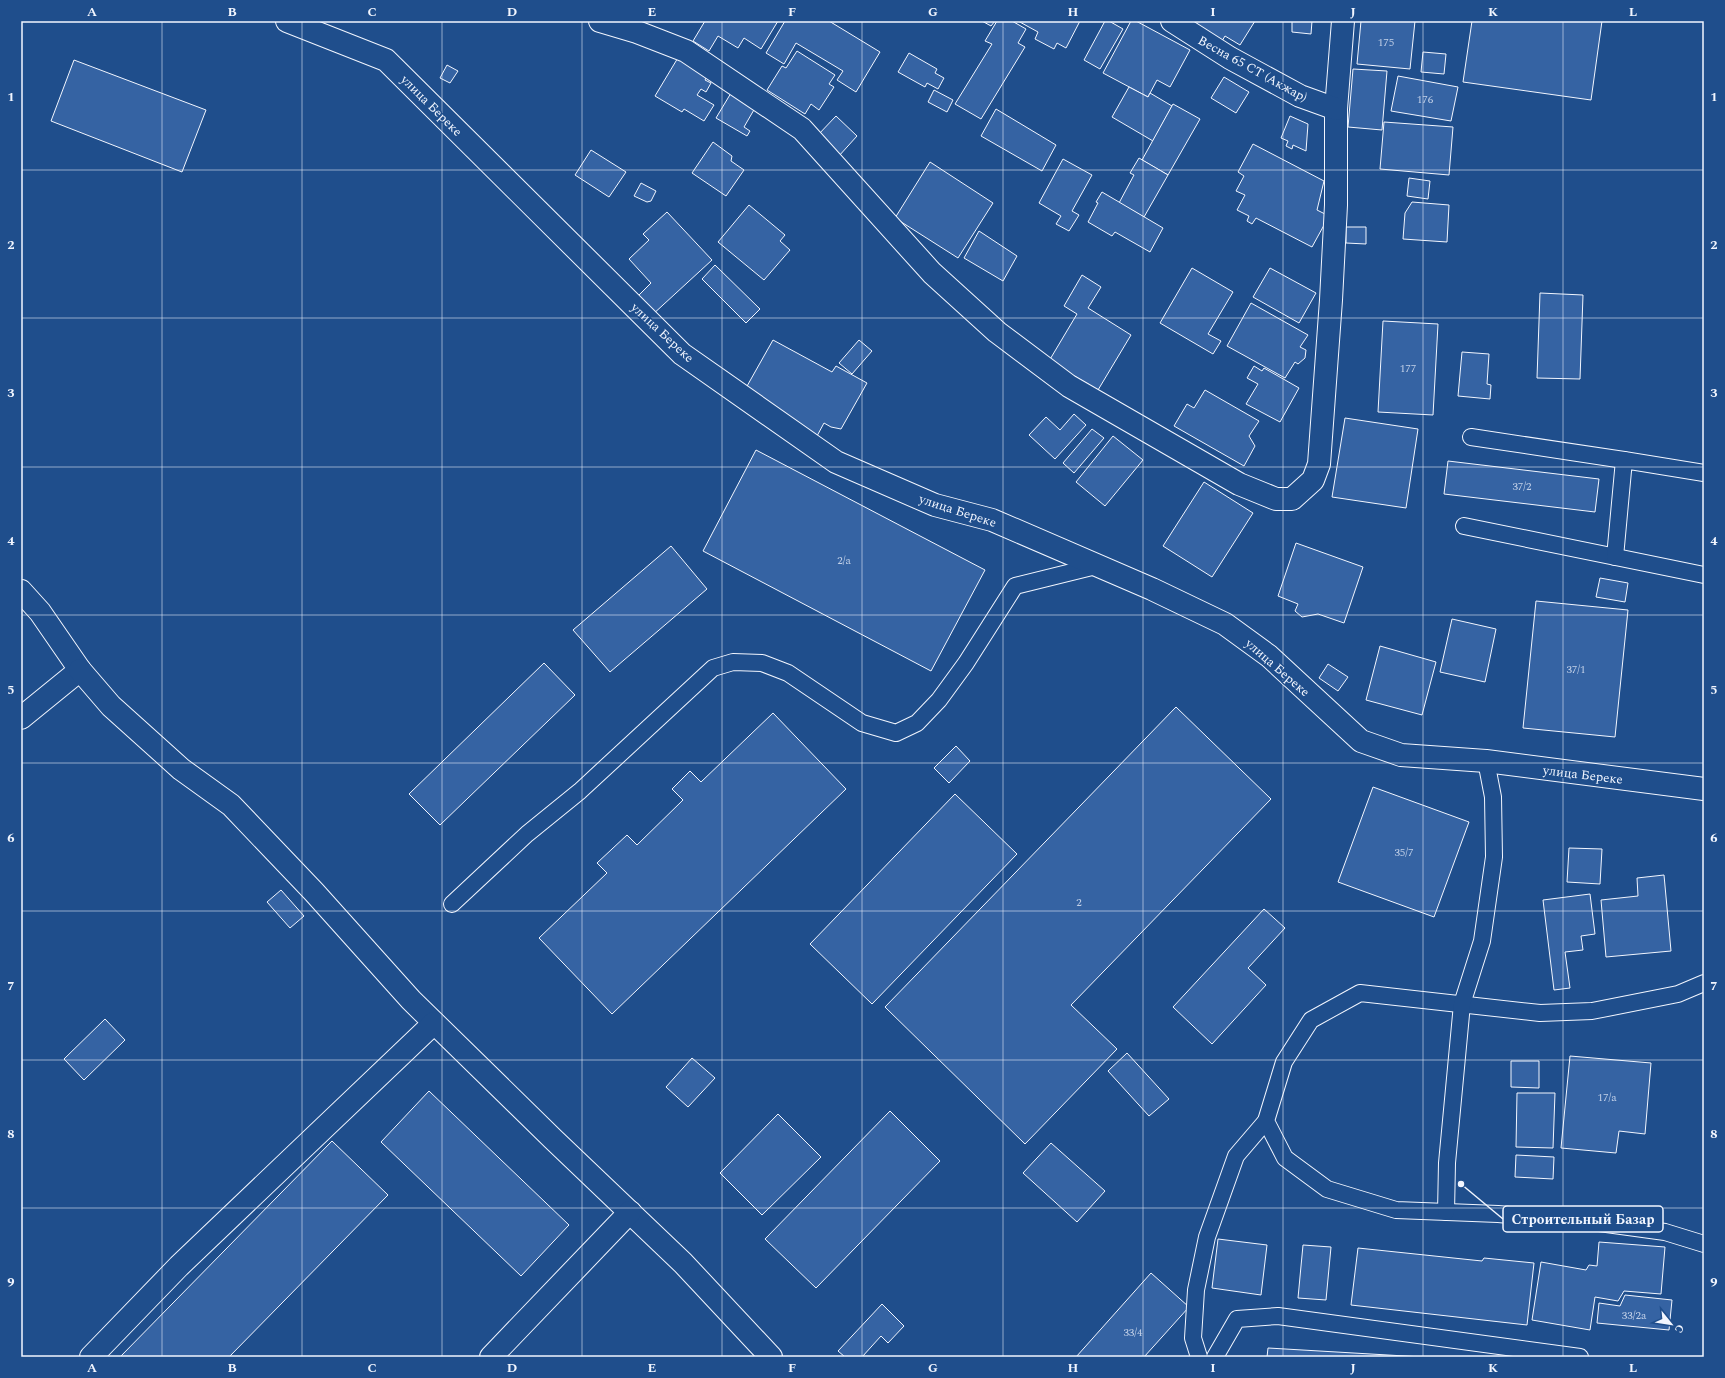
<svg xmlns="http://www.w3.org/2000/svg" width="1725" height="1378" font-family="Spectral,serif">
<style>
.building{fill:#3563a3;stroke:#f2f6ff}
.lines{fill:none;stroke-linecap:round;stroke-linejoin:round}
.lane-casing{stroke:#f2f6ff;stroke-width:18}
.street-casing{stroke:#f2f6ff;stroke-width:24}
.lane{stroke:#1f4e8c;stroke-width:16}
.street{stroke:#1f4e8c;stroke-width:22}
.grid{fill:none;stroke:#f2f6ff;stroke-width:1;stroke-opacity:0.55}
.labels{text-anchor:middle;stroke-width:3;stroke-linejoin:round;paint-order:stroke}
.number-label{font-size:11px;fill:#c3d1e8}
.street-label{font-size:13px;fill:#f2f6ff;stroke:#1f4e8c}
.leader{fill:none;stroke:#f2f6ff;stroke-width:1.5}
.callout-dot{fill:#f2f6ff;stroke:#1f4e8c;stroke-width:1.5}
.callout{fill:#1f4e8c;stroke:#f2f6ff;stroke-width:1.5}
.callout-label{font-size:14px;text-anchor:middle;font-weight:bold;fill:#f2f6ff}
.neatline{fill:none;stroke:#f2f6ff;stroke-width:1.5}
.grid-label{font-size:13px;text-anchor:middle;font-weight:bold;fill:#f2f6ff}
</style>
<rect width="100%" height="100%" fill="#1f4e8c"/>
<g class="building">
<polygon points="705,21 778,21 761,49 744,38 738,48 718,36 709,51 693,41"/>
<polygon points="785,21 829,21 880,52 856,92 837,80 843,71 796,43 784,64 766,53"/>
<polygon points="982,21 995,21 991,26"/>
<polygon points="997,21 1012,21 1026,29 1018,43 1025,47 981,119 955,104 992,44 985,41"/>
<polygon points="1018,21 1080,21 1066,48 1057,43 1054,49 1035,39 1038,32"/>
<polygon points="1105,21 1109,21 1123,29 1100,69 1084,60"/>
<polygon points="1131,21 1136,21 1190,50 1170,87 1157,80 1148,97 1103,73"/>
<polygon points="1190,21 1255,21 1240,45 1225,36 1222,41"/>
<polygon points="1292,21 1312,21 1311,34 1292,32"/>
<polygon points="1361,21 1415,21 1410,69 1357,64"/>
<polygon points="1472,21 1602,21 1591,100 1463,82"/>
<polygon points="797,51 835,75 829,84 834,87 819,110 811,104 805,114 767,90 782,66 786,68"/>
<polygon points="1423,52 1446,54 1444,74 1421,72"/>
<polygon points="909,53 937,69 935,73 944,78 938,89 927,83 925,87 898,72"/>
<polygon points="679,56 708,74 705,80 711,83 706,92 701,89 697,95 714,105 704,121 684,109 682,112 655,96"/>
<polygon points="74,60 206,110 182,172 51,121"/>
<polygon points="447,65 458,71 450,83 440,78"/>
<polygon points="1353,69 1387,71 1382,130 1348,127"/>
<polygon points="1398,76 1458,87 1451,121 1391,111"/>
<polygon points="1224,77 1249,92 1236,113 1211,98"/>
<polygon points="1129,87 1148,97 1150,93 1172,106 1153,141 1112,117"/>
<polygon points="934,90 953,100 947,112 928,102"/>
<polygon points="731,93 755,108 744,127 750,131 747,136 716,118"/>
<polygon points="1173,104 1200,119 1168,175 1142,160"/>
<polygon points="996,109 1056,145 1042,171 981,136"/>
<polygon points="836,116 857,136 838,157 817,136"/>
<polygon points="1290,116 1308,124 1306,151 1293,145 1292,149 1286,146 1288,141 1281,138"/>
<polygon points="1384,122 1453,127 1449,175 1380,169"/>
<polygon points="713,142 732,156 731,161 744,170 726,196 692,173"/>
<polygon points="1253,144 1324,181 1317,210 1329,216 1312,247 1256,218 1252,224 1247,221 1249,216 1237,210 1245,195 1236,191 1244,176 1238,172"/>
<polygon points="591,150 626,172 609,197 575,175"/>
<polygon points="1139,158 1168,175 1144,217 1119,203 1134,175 1130,173"/>
<polygon points="1063,159 1092,175 1072,211 1079,215 1069,231 1056,224 1061,216 1039,203"/>
<polygon points="930,162 993,203 958,258 895,218"/>
<polygon points="1409,178 1430,181 1428,199 1407,196"/>
<polygon points="641,183 656,191 651,201 647,202 634,196"/>
<polygon points="1102,192 1163,228 1150,252 1115,232 1112,236 1088,222 1098,203 1096,202"/>
<polygon points="1412,202 1449,205 1447,242 1403,239 1405,213"/>
<polygon points="749,205 785,235 780,241 790,250 764,280 718,242"/>
<polygon points="667,212 712,260 651,316 635,299 651,283 629,259 649,240 643,234"/>
<polygon points="1346,227 1366,227 1366,244 1346,243"/>
<polygon points="979,231 1017,256 1003,281 964,258"/>
<polygon points="715,265 760,309 746,323 702,279"/>
<polygon points="1192,268 1233,292 1208,334 1221,341 1213,354 1160,323"/>
<polygon points="1270,268 1316,293 1299,323 1253,297"/>
<polygon points="1082,275 1101,287 1088,308 1131,335 1098,390 1049,361 1077,314 1064,306"/>
<polygon points="1540,293 1583,295 1580,379 1537,378"/>
<polygon points="1251,303 1308,335 1300,347 1306,350 1305,358 1298,364 1295,362 1285,378 1227,346"/>
<polygon points="1383,321 1438,324 1433,415 1378,412"/>
<polygon points="773,340 832,372 836,366 867,383 841,429 831,427 824,423 817,436 742,395"/>
<polygon points="859,340 872,351 852,374 839,363"/>
<polygon points="1462,352 1489,354 1487,384 1491,385 1490,399 1458,396"/>
<polygon points="1254,366 1262,371 1264,368 1299,388 1280,422 1246,404 1258,384 1247,378"/>
<polygon points="1205,390 1259,421 1249,436 1255,446 1244,466 1174,426 1187,404 1194,408"/>
<polygon points="1074,414 1086,425 1055,459 1029,435 1046,417 1060,430"/>
<polygon points="1345,418 1418,429 1406,508 1332,497"/>
<polygon points="1092,429 1104,438 1074,473 1063,463"/>
<polygon points="1113,436 1143,460 1105,506 1076,482"/>
<polygon points="756,450 985,570 931,671 703,551"/>
<polygon points="1448,461 1599,479 1595,512 1444,494"/>
<polygon points="1204,482 1253,513 1212,577 1163,546"/>
<polygon points="1296,543 1363,567 1344,623 1318,614 1302,617 1295,611 1298,604 1278,596"/>
<polygon points="671,546 707,589 610,672 573,630"/>
<polygon points="1600,578 1628,583 1625,602 1596,597"/>
<polygon points="1536,601 1628,610 1615,737 1523,728"/>
<polygon points="1452,619 1496,629 1485,682 1440,672"/>
<polygon points="1380,646 1436,662 1422,715 1366,700"/>
<polygon points="544,663 575,695 440,825 409,794"/>
<polygon points="1328,664 1348,677 1338,691 1319,678"/>
<polygon points="1176,707 1271,799 1071,1005 1117,1049 1025,1144 885,1007"/>
<polygon points="773,713 846,789 612,1014 539,938 607,873 597,863 627,835 637,845 683,800 672,789 690,771 701,782"/>
<polygon points="956,746 970,761 949,783 934,768"/>
<polygon points="1373,787 1469,822 1434,917 1338,882"/>
<polygon points="955,794 1017,854 872,1004 810,944"/>
<polygon points="1569,848 1602,849 1600,884 1567,882"/>
<polygon points="1664,875 1671,951 1606,957 1601,900 1638,896 1637,878"/>
<polygon points="281,890 304,916 290,928 267,902"/>
<polygon points="1590,894 1595,934 1581,936 1583,950 1565,952 1570,988 1554,990 1543,900"/>
<polygon points="1264,909 1285,928 1248,968 1266,985 1212,1044 1173,1007"/>
<polygon points="105,1019 125,1040 84,1080 64,1059"/>
<polygon points="1127,1053 1169,1099 1149,1116 1108,1071"/>
<polygon points="1570,1056 1651,1063 1645,1134 1619,1131 1616,1153 1561,1148"/>
<polygon points="692,1058 715,1078 688,1107 666,1087"/>
<polygon points="1511,1061 1539,1061 1539,1088 1511,1087"/>
<polygon points="429,1091 569,1225 521,1276 381,1142"/>
<polygon points="1517,1093 1555,1093 1553,1148 1516,1147"/>
<polygon points="890,1111 940,1161 816,1288 765,1239"/>
<polygon points="778,1114 821,1157 762,1215 720,1173"/>
<polygon points="332,1141 388,1195 229,1357 120,1357"/>
<polygon points="1051,1143 1105,1191 1077,1222 1023,1173"/>
<polygon points="1516,1155 1554,1157 1553,1179 1515,1177"/>
<polygon points="1218,1239 1267,1245 1261,1295 1212,1288"/>
<polygon points="1599,1242 1665,1247 1661,1294 1624,1291 1618,1301 1595,1297 1590,1330 1532,1320 1541,1262 1586,1270 1589,1265 1597,1266"/>
<polygon points="1303,1245 1331,1247 1326,1300 1298,1298"/>
<polygon points="1358,1248 1482,1261 1484,1258 1534,1263 1527,1325 1351,1305"/>
<polygon points="1151,1273 1189,1307 1144,1357 1076,1357"/>
<polygon points="1625,1295 1672,1300 1669,1330 1597,1323 1599,1303 1620,1306"/>
<polygon points="882,1304 904,1326 888,1343 881,1336 862,1357 845,1357 838,1351"/>
<polygon points="1268,1348 1422,1357 1267,1357"/>
</g>
<g class="lines">
<g class="lane-casing">
<g id="lane">
<polyline points="1471,437 1624,460"/>
<polyline points="1464,526 1704,575"/>
<polyline points="1615,557 1624,460 1704,473"/>
<polyline points="452,904 527,834 580,791 713,668 733,662 762,663 788,673 862,723 896,733 917,723 939,700 966,663 1015,586 1096,566"/>
<polyline points="1704,983 1678,994 1592,1011 1540,1013 1360,993 1311,1020 1284,1062 1266,1121 1285,1158 1327,1189 1396,1210 1498,1214 1592,1222 1665,1232 1704,1244"/>
<polyline points="1446,1212 1447,1163 1462,1004 1482,941 1494,857 1493,797 1486,761"/>
<polyline points="1199,1357 1193,1338 1196,1290 1207,1237 1236,1156 1266,1121"/>
<polyline points="1215,1357 1237,1319 1278,1316 1580,1357"/>
</g>
</g>
<g class="street-casing">
<g id="street">
<polyline points="287,21 386,60 682,354 836,462 935,505 992,520 1152,589 1225,624 1269,656 1361,741 1401,755 1486,761 1704,789"/>
<polyline points="600,21 637,32 686,51 802,129 932,273 997,332 1069,386 1239,484 1276,499 1292,499 1313,480 1319,464 1331,300 1336,205 1336,109 1343,21"/>
<polyline points="1172,21 1230,58 1300,96 1336,109"/>
<polyline points="21,591 40,612 80,670 21,718"/>
<polyline points="80,670 111,706 181,769 231,805 314,892 411,1000 553,1139 683,1263 771,1357"/>
<polyline points="91,1357 179,1266 434,1023"/>
<polyline points="491,1357 630,1212"/>
</g>
</g>
<use href="#lane" class="lane"/>
<use href="#street" class="street"/>
</g>
<path class="grid" d="M162,21V1357M302,21V1357M442,21V1357M582,21V1357M722,21V1357M862,21V1357M1003,21V1357M1143,21V1357M1283,21V1357M1423,21V1357M1563,21V1357M21,170H1704M21,318H1704M21,467H1704M21,615H1704M21,763H1704M21,911H1704M21,1060H1704M21,1208H1704"/>
<g class="labels">
<g class="number-label">
<text x="1386" y="46">175</text>
<text x="1425" y="103">176</text>
<text x="1408" y="372">177</text>
<text x="1522" y="490">37/2</text>
<text x="844" y="564">2/а</text>
<text x="1576" y="673">37/1</text>
<text x="1404" y="856">35/7</text>
<text x="1079" y="906">2</text>
<text x="1607" y="1101">17/а</text>
<text x="1634" y="1319">33/2а</text>
<text x="1133" y="1336">33/4</text>
</g>
<g class="street-label">
<text transform="translate(1253 68) rotate(29)" y="5">Весна 65 СТ (Акжар)</text>
<text transform="translate(432 105) rotate(45)" y="5">улица Береке</text>
<text transform="translate(663 332) rotate(43)" y="5">улица Береке</text>
<text transform="translate(958 510) rotate(18)" y="5">улица Береке</text>
<text transform="translate(1278 667) rotate(41)" y="5">улица Береке</text>
<text transform="translate(1583 774) rotate(7)" y="5">улица Береке</text>
</g>
</g>
<path class="leader" d="M1461 1184L1503 1219"/>
<circle class="callout-dot" cx="1461" cy="1184" r="4"/>
<rect class="callout" x="1503" y="1206" width="160" height="26" rx="4"/>
<g class="callout-label">
<text x="1583" y="1224">Строительный Базар</text>
</g>
<rect width="1725" height="1378" fill="none" stroke="#1f4e8c" stroke-width="44"/>
<g transform="translate(1671 1324) rotate(120)" stroke="#1f4e8c" stroke-width="3" paint-order="stroke">
<path d="M0-3L7 15L0 10L-7 15Z" fill="#f2f6ff"/>
<text y="-6" font-size="11" font-weight="bold" text-anchor="middle" fill="#f2f6ff">С</text>
</g>
<rect x="22" y="22" width="1681" height="1334" class="neatline"/>
<g class="grid-label">
<text x="92" y="16">A</text>
<text x="232" y="16">B</text>
<text x="372" y="16">C</text>
<text x="512" y="16">D</text>
<text x="652" y="16">E</text>
<text x="792" y="16">F</text>
<text x="933" y="16">G</text>
<text x="1073" y="16">H</text>
<text x="1213" y="16">I</text>
<text x="1353" y="16">J</text>
<text x="1493" y="16">K</text>
<text x="1633" y="16">L</text>
<text x="11" y="101">1</text>
<text x="1714" y="101">1</text>
<text x="11" y="249">2</text>
<text x="1714" y="249">2</text>
<text x="11" y="397">3</text>
<text x="1714" y="397">3</text>
<text x="11" y="545">4</text>
<text x="1714" y="545">4</text>
<text x="11" y="694">5</text>
<text x="1714" y="694">5</text>
<text x="11" y="842">6</text>
<text x="1714" y="842">6</text>
<text x="11" y="990">7</text>
<text x="1714" y="990">7</text>
<text x="11" y="1138">8</text>
<text x="1714" y="1138">8</text>
<text x="11" y="1286">9</text>
<text x="1714" y="1286">9</text>
<text x="92" y="1372">A</text>
<text x="232" y="1372">B</text>
<text x="372" y="1372">C</text>
<text x="512" y="1372">D</text>
<text x="652" y="1372">E</text>
<text x="792" y="1372">F</text>
<text x="933" y="1372">G</text>
<text x="1073" y="1372">H</text>
<text x="1213" y="1372">I</text>
<text x="1353" y="1372">J</text>
<text x="1493" y="1372">K</text>
<text x="1633" y="1372">L</text>
</g>
</svg>
